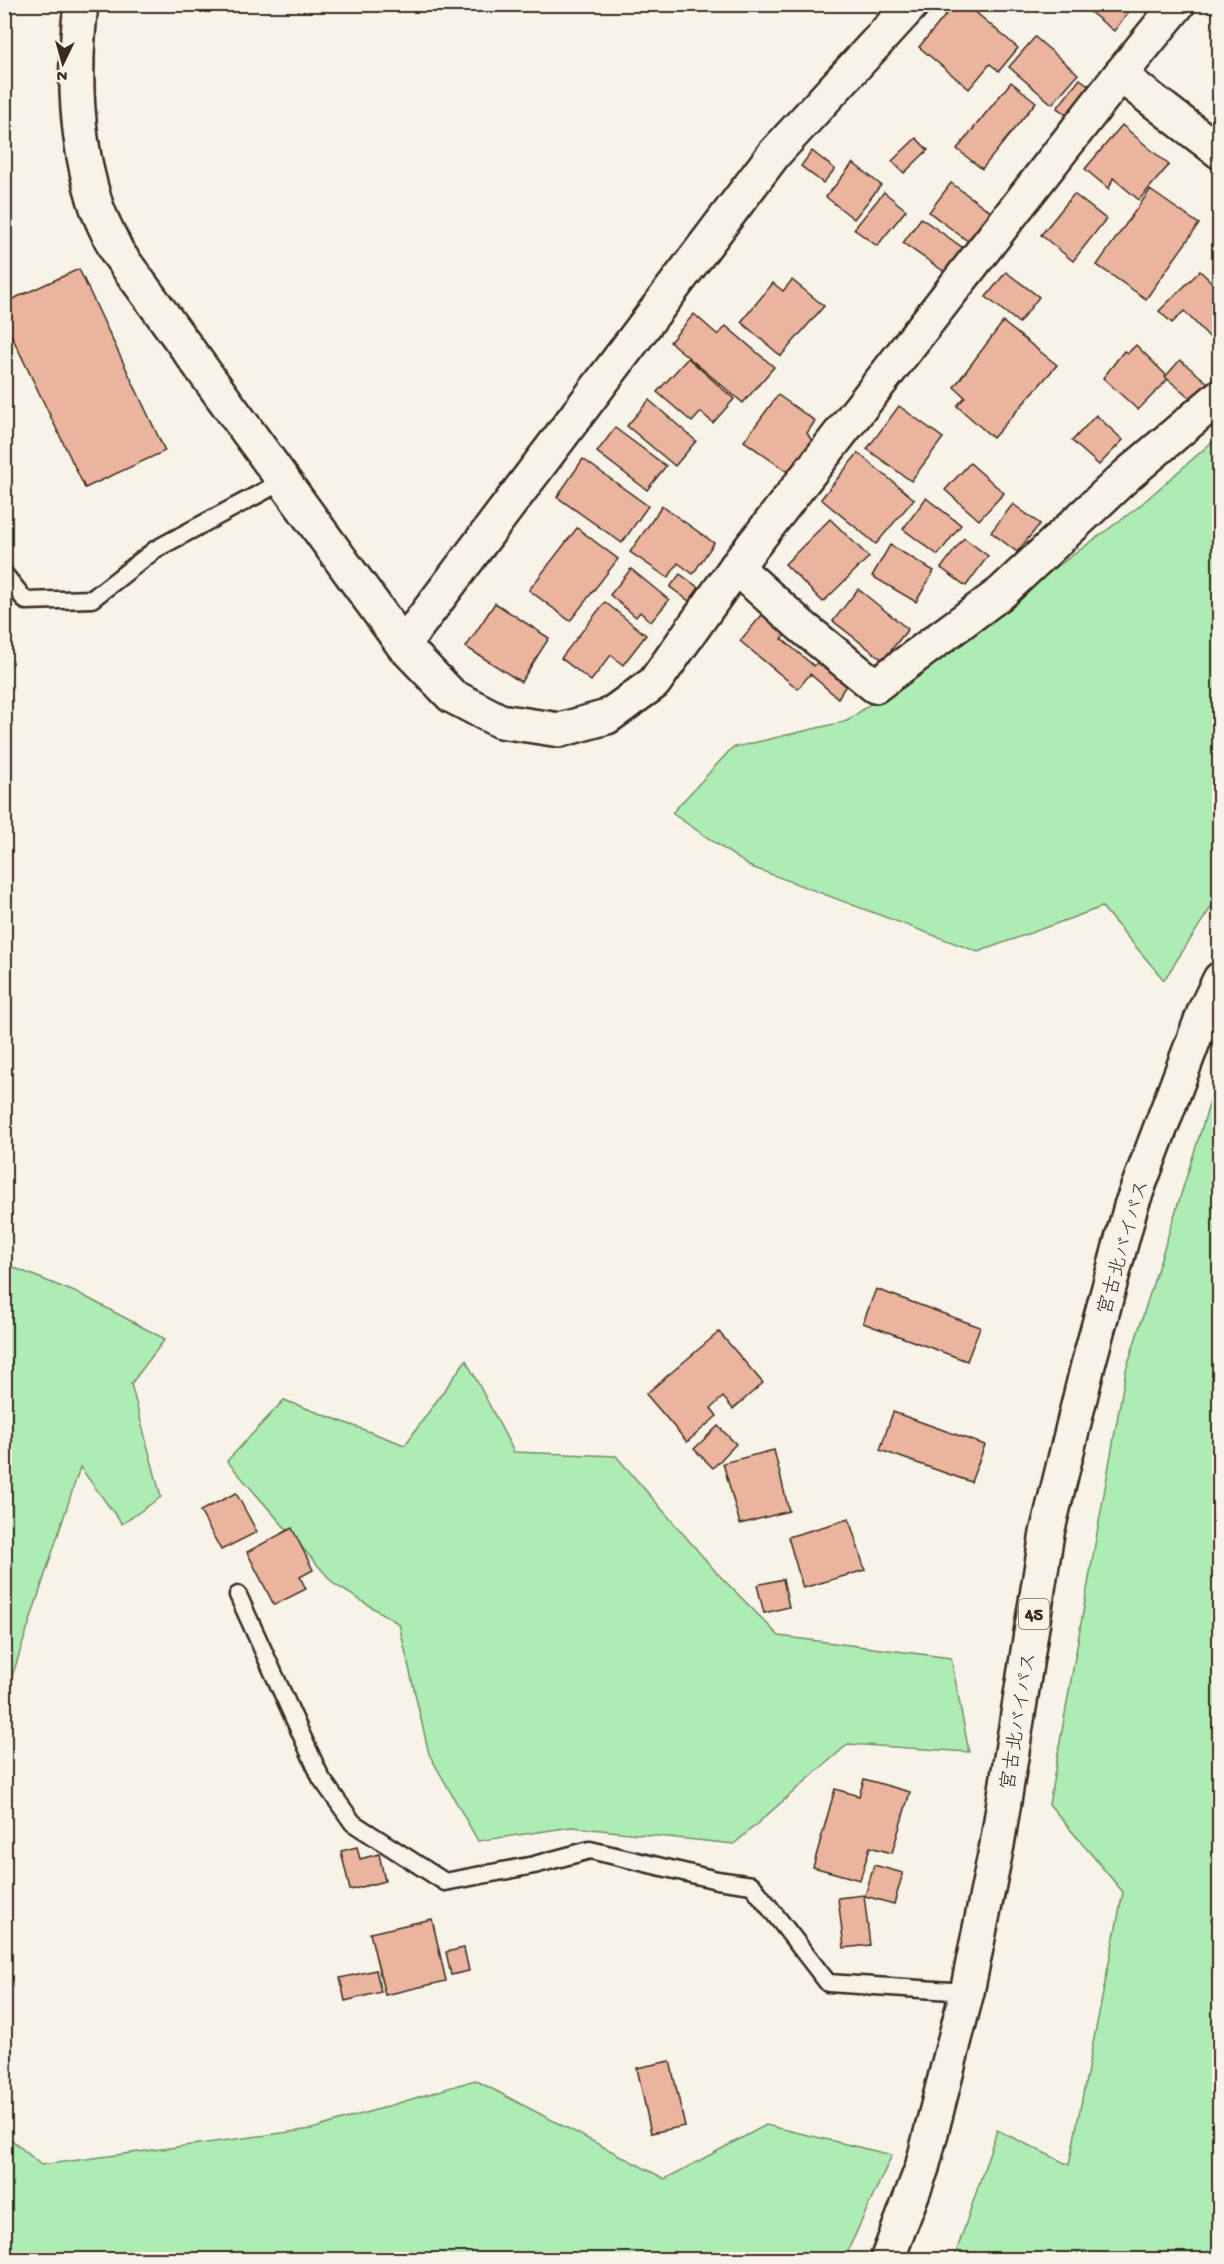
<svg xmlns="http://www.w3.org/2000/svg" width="1224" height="2264" font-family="'Gochi Hand','Klee One',sans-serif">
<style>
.green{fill:#adedb4;stroke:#748c69;stroke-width:1.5}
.building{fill:#eab49e;stroke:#3b2a1e;stroke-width:1.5}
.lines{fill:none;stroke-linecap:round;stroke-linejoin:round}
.lane-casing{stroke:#3b2a1e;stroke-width:21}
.street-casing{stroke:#3b2a1e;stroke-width:38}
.highway-casing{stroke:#3b2a1e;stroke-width:38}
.lane{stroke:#f7f3e8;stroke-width:16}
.street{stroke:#f7f3e8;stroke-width:33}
.highway{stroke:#f7f3e8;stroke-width:33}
.labels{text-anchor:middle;stroke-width:5;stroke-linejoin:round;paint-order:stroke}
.shield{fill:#f7f3e8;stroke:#73665b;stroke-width:1.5}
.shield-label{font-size:18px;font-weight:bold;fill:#3b2a1e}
.street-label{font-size:20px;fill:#3b2a1e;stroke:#f7f3e8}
</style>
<rect width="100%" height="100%" fill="#f7f3e8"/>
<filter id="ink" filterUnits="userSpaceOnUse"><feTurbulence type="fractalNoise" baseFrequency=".0167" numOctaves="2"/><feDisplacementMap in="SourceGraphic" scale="12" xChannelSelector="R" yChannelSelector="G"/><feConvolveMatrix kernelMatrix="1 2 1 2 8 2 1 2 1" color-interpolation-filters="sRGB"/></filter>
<g filter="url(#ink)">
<g class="green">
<polygon points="1219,436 1219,895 1164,980 1102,907 978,952 749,866 672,813 732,748 847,721 1137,508"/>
<polygon points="1219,1073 1219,2259 954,2259 997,2130 1069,2165 1123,1892 1049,1804 1126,1370"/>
<polygon points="5,1264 82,1295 165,1339 131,1384 161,1497 122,1524 80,1467 5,1698"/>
<polygon points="466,1360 514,1452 616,1456 716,1572 779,1636 951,1658 969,1752 848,1744 734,1844 572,1827 478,1841 429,1754 399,1624 334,1584 227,1461 284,1400 405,1445"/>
<polygon points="475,2080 665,2179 766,2125 892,2155 844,2259 5,2259 5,2134 41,2165 312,2129"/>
</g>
<g class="building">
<polygon points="955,4 966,4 1018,48 999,71 990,64 969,89 919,47"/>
<polygon points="1080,4 1135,4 1114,31"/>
<polygon points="1035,37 1078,74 1052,104 1009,67"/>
<polygon points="1080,79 1095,90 1073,119 1057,108"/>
<polygon points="1011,82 1036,102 982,169 957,149"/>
<polygon points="1122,125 1169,165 1139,200 1113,178 1109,189 1085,169"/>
<polygon points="916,138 928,150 904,173 892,161"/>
<polygon points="812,151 835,169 823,183 801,166"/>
<polygon points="853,163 881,185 854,219 826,197"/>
<polygon points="951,183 991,212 969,242 929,212"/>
<polygon points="1150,190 1199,224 1146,299 1097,265"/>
<polygon points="884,192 906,210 877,246 854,229"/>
<polygon points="1074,194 1106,219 1073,261 1041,235"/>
<polygon points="921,218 966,250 949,275 903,243"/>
<polygon points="79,269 165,451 85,488 4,320 4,303"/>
<polygon points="1200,271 1220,290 1218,346 1184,311 1172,323 1159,311"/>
<polygon points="1006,272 1039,297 1019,323 986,297"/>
<polygon points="792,280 824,306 781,356 741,322 773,283 783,291"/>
<polygon points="694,314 718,335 726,326 774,367 743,403 670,342"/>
<polygon points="1003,322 1057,365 993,438 957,406 965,397 954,387"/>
<polygon points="1136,345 1169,378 1138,410 1103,378 1124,351 1128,353"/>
<polygon points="688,358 734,399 713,423 701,412 692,422 657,392"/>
<polygon points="1180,360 1208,383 1193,400 1165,377"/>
<polygon points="778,395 815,421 807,433 815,446 793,476 744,441"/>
<polygon points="649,400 696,441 675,466 627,426"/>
<polygon points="899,406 943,438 911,481 867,449"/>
<polygon points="1096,415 1123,440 1099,465 1072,441"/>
<polygon points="615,428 666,466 647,490 597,452"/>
<polygon points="858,453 914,499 876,544 821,499"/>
<polygon points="583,459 648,506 622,543 557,497"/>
<polygon points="970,463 1004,493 979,520 945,490"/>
<polygon points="926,498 961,525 938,555 903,529"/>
<polygon points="1013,504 1040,524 1017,552 991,532"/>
<polygon points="662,506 714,543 693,574 678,563 668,578 630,552"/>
<polygon points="830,519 869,557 823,602 785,564"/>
<polygon points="577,528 618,559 570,621 529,590"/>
<polygon points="964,538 988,556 966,586 941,568"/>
<polygon points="890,545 934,571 916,602 872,576"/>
<polygon points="631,569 669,600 651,622 640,612 636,617 610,595"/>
<polygon points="680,574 699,588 689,601 670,587"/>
<polygon points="858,589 908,629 883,660 833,621"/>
<polygon points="605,602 646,635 623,665 611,655 591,681 561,658"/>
<polygon points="495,603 549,638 521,682 466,647"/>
<polygon points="767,609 790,629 782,639 814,666 825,654 852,676 838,698 810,674 798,689 740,641"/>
<polygon points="876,1289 980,1327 967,1361 863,1323"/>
<polygon points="719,1332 763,1383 733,1409 723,1397 711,1408 717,1416 687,1442 646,1394"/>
<polygon points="893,1412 985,1445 971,1482 880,1450"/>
<polygon points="718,1426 736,1444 713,1468 694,1449"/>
<polygon points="774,1450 789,1511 740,1524 723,1463"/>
<polygon points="236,1493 257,1532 221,1550 200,1511"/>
<polygon points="849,1519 865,1570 803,1588 788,1537"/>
<polygon points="292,1528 313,1570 300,1577 306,1589 274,1605 247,1552"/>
<polygon points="783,1579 789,1607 764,1613 757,1585"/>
<polygon points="864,1779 910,1792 892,1853 870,1847 860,1880 813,1867 835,1789 859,1796"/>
<polygon points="357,1847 360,1859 379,1854 385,1881 350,1890 341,1851"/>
<polygon points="874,1865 903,1873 894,1904 865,1896"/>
<polygon points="864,1895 870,1945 844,1948 838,1898"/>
<polygon points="432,1919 446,1981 385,1995 370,1933"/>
<polygon points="464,1948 469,1971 451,1975 446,1952"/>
<polygon points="376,1970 381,1992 345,2001 340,1978"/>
<polygon points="670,2061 685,2126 651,2133 637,2068"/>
</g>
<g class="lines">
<g class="lane-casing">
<g id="lane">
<polyline points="4,574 26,601 92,599 156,549 283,481"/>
<polyline points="238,1595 321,1778 353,1823 445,1882 534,1865 590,1850 717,1880 752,1885 828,1983 967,1992"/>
</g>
</g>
<g class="street-casing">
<g id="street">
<path d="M81,4C73,71 75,137 95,202C100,219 110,236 117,252L403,645L452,696L500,721L560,730L607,717L654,683L736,567L1120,75L1178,4"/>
<polyline points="1120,75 1220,152"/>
<polyline points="736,567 800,625 875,686 1001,593 1127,475 1220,396"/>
<polyline points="403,645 774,154 912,4"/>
</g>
</g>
<g class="highway-casing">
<polyline id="highway" points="887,2260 922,2168 967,1992 997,1845 1047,1533 1088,1365 1131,1206 1205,1010 1220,979"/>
</g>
<use href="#lane" class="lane"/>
<use href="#street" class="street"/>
<use href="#highway" class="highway"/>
</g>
</g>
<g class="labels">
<rect class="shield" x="1019" y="1599" width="30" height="30" rx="4.5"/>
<g class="shield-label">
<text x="1034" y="1620">45</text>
</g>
<g class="street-label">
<text transform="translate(1122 1247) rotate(-74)" y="7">宮古北バイパス</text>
<text transform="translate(1017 1721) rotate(-81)" y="7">宮古北バイパス</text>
</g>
</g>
<rect width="1224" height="2264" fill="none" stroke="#f7f3e8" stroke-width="24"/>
<rect x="12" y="12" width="1200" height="2240" fill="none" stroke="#3b2a1e" stroke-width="2" filter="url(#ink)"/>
<g transform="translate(63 63) rotate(185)" stroke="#f7f3e8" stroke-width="4.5" paint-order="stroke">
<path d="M0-4.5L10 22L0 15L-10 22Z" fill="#3b2a1e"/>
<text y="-9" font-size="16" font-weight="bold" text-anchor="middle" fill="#3b2a1e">N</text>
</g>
</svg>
